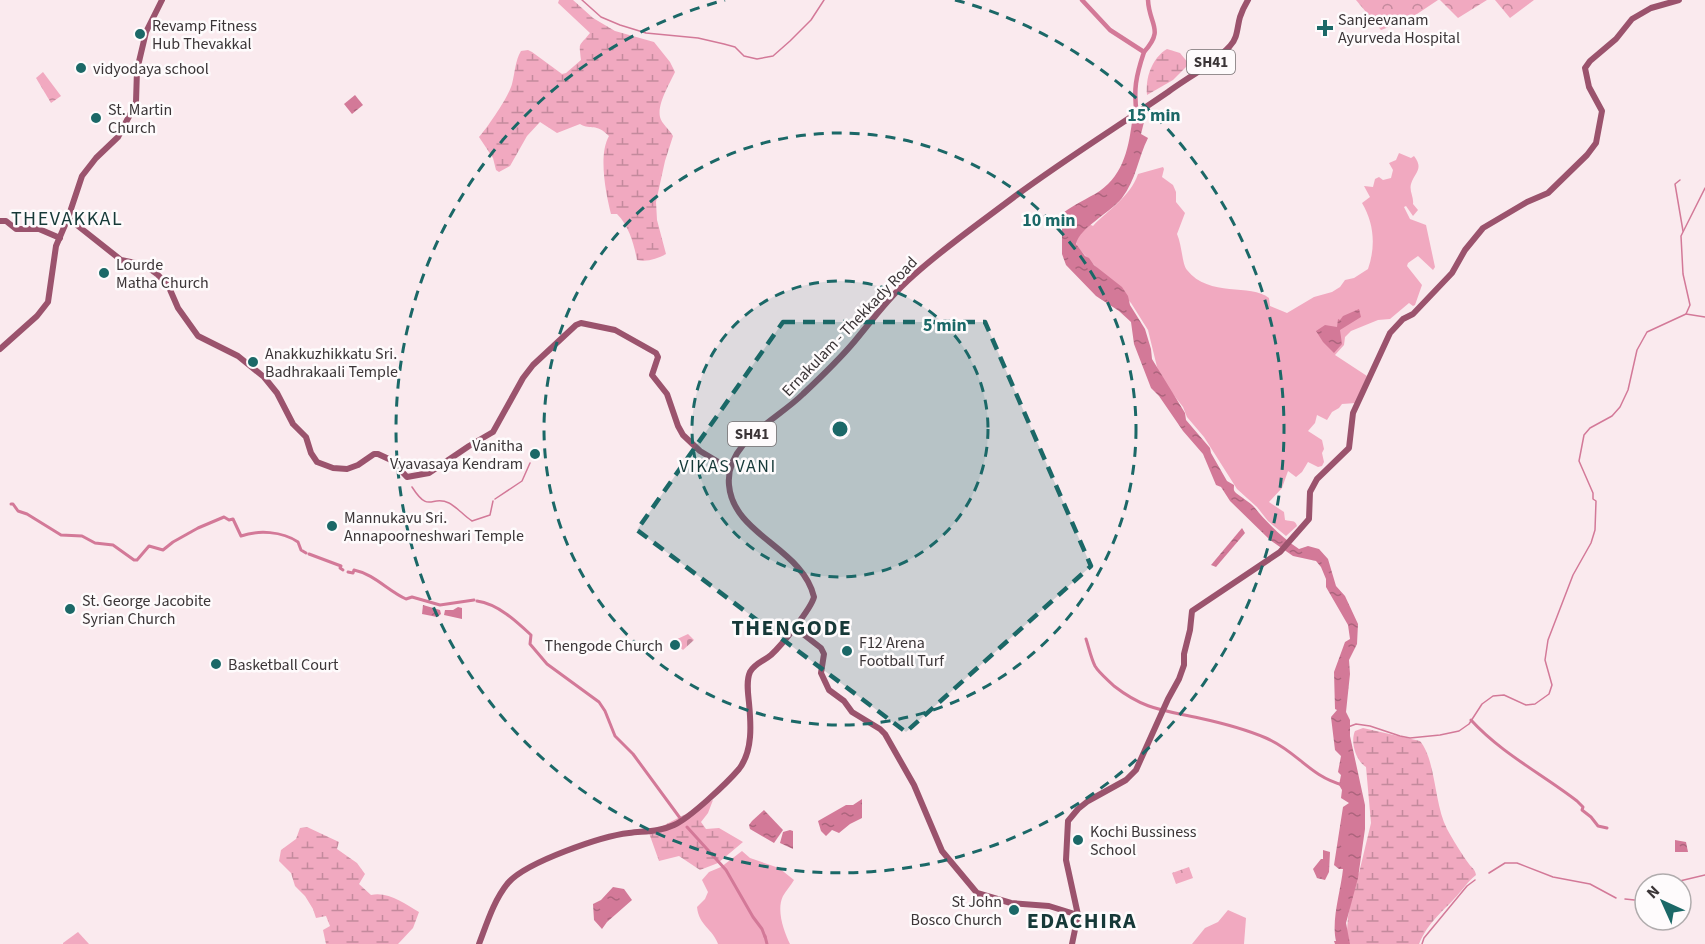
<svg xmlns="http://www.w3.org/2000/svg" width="1705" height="944" font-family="'Source Sans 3',sans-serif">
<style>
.green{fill:#f1a9c0}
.wetland{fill:url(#wetland-marsh)}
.cemetery{fill:url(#cemetery-stones)}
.park{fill:url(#park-crowns)}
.water{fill:url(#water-ripples)}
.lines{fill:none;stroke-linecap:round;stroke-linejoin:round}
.stream{stroke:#d37998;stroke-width:1.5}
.canal{stroke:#d37998;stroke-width:3}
.river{stroke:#d37998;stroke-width:4.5}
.major{stroke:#9b536d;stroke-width:6}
.marked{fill:#1b6867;fill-opacity:0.2;stroke:#1b6867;stroke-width:4.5;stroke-dasharray:12 8;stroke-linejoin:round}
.ring{fill:none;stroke:#1b6867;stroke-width:3;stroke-dasharray:10 8}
.poi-dot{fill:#1b6867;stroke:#fefbfc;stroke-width:2}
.labels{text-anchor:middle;stroke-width:5;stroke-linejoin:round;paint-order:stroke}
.shield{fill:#fefbfc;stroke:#767072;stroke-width:1.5}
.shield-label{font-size:15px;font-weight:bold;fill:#3b3537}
.poi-label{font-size:16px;fill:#3b3537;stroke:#fefbfc;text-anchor:start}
.street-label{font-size:16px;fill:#3b3537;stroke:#fefbfc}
.neighbourhood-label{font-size:18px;letter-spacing:1.5px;fill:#163938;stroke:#fefbfc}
.quarter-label{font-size:20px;letter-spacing:1.5px;fill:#163938;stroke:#fefbfc}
.district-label{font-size:22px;font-weight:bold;letter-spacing:1.5px;fill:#163938;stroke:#fefbfc}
.centre{fill:#1b6867;stroke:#fefbfc;stroke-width:3}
.ring-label{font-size:18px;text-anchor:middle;font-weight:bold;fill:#1b6867;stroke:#fefbfc;stroke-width:5;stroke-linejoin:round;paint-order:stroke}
</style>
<defs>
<pattern id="wetland-marsh" width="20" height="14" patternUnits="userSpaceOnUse" patternTransform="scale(1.5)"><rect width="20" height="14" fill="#f1a9c0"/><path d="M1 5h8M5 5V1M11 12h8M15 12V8" fill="none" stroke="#c48a9d"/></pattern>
<pattern id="cemetery-stones" width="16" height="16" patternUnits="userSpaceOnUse" patternTransform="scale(1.5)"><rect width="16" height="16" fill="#f1a9c0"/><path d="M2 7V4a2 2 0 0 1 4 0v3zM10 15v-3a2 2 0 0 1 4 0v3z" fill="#c48a9d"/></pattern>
<pattern id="park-crowns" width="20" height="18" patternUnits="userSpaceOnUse" patternTransform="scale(1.5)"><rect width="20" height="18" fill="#f1a9c0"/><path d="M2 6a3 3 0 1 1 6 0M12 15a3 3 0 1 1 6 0" fill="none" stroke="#c48a9d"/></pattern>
<pattern id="water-ripples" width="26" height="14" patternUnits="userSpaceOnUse" patternTransform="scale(1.5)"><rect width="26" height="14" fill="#d37998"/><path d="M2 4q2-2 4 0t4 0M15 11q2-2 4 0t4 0" fill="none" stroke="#ac647d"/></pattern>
</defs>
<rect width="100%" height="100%" fill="#faeaee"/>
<g class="green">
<path d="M1399,153L1411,158L1414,156C1424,169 1415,172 1411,184C1409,191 1414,197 1413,204L1418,210L1413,216L1406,206L1404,207L1410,219L1426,225L1435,267L1433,270L1418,256L1408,263L1407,266L1422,285L1415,305L1413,306L1409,303L1390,319L1378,320L1351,331L1345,337L1344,345L1335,355L1367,376L1356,403L1342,404L1339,408L1332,412L1327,420L1317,415L1315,423L1308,431L1322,440L1324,449L1322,453L1324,462L1322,466L1318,467L1308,462L1302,472L1296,477L1288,471L1282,488L1269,502L1284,512L1285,520C1291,522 1295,519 1297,526L1286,536L1268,521L1257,507L1237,489L1204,437L1187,417L1183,407L1162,380L1157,367L1148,330L1131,303L1078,248C1072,237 1082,231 1089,224L1093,226C1109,209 1130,197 1138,174L1163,167L1164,169L1162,177L1173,185L1176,192V202L1185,213L1177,234C1182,245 1182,264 1187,270C1209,298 1251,283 1269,298L1270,306L1287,313L1314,297L1332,292L1340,287L1345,280L1354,278L1368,269C1376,246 1374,223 1362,203L1370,197L1364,186L1373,187L1375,179L1379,177L1383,180L1391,178L1393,170L1389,163L1396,160Z"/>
<path d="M742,851L750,858L779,868L794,880C791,885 786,891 783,896C776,910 784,932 790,944H718C713,929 699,926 697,907L705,899L708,892L702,880L709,872L721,867Z"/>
<polygon points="1228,910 1246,918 1244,944 1192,944 1205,928 1218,922"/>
<polygon points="78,932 89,944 63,944 63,943"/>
</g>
<g class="wetland">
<path d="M559,0H573L593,18L615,31L654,42L670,62L675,72C670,83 657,104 660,117C661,123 670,130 673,136L665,161L656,202L657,220L666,254C657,259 647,262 637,260C634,244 629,226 617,214H611C606,194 598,155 609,136C595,122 592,131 580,124L557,133L540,122L527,136L510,166L499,172L496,170L493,158L479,137C488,127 509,96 512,84C515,73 515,61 521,51L528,50L532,52L562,74L566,73L581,60C579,41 578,48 590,33L558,3Z"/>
<path d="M1167,49L1180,53L1189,64L1173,80L1147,95C1145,78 1152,58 1167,49Z"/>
<path d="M1363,728L1420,741C1436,760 1434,804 1447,829C1452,838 1462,855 1469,864C1472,868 1475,869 1476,875C1467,882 1462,891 1454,899C1439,915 1428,923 1419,944H1346L1348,917L1355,876L1359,873L1371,823L1366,767C1356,761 1350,742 1355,731Z"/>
<polygon points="713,800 708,813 701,822 706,829 719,828 743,842 718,863 700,870 679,856 659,861 649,833"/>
<path d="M307,827L339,842L337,849L357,863L365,874L359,884L371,895C388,891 405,904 419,912L413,928L398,944H326L323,930L330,926L326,916L316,918L313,909L305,896L295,886L291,873L279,861L281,850L296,839L300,828Z"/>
</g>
<polygon class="cemetery" points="688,634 694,640 683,650 673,641"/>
<g class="park">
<polygon points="1356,0 1438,0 1408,20 1381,30"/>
<polygon points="1440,0 1487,0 1458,18"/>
<polygon points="1495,0 1534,0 1510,18"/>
<polygon points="43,72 61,96 51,103 36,78"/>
<polygon points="1189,867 1193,878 1176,884 1172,873"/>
</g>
<g class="water">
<polygon points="355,95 363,105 352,114 344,104"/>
<path d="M1147,110L1141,134L1148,138C1138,158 1136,180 1122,198C1109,214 1080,227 1076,244L1085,256L1089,258L1094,265L1122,287L1128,296L1130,305L1145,329L1151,349L1152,359L1185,413L1186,420L1210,448L1211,453L1227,481L1234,485C1234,489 1233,490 1236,493C1242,498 1250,502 1255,508C1267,523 1283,538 1299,549L1308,546L1319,549L1328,559L1336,586L1345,596L1358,624L1357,644L1349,660L1350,674L1346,712L1350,720V736L1365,805V829L1358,878L1346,923L1350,944H1335L1334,941H1336C1331,920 1341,890 1343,869H1339L1334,865L1343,807L1349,803L1341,798L1342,790L1339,785L1341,775L1338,772L1341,756L1335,750L1331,717L1337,710L1335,709L1334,672L1345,642L1350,639L1348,625L1326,587V579L1321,567L1316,561L1293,556L1270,540L1230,501L1221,487L1216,485L1203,454L1183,431L1159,396L1151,388L1134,344L1131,322L1119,311L1096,296L1066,265L1062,254V225L1059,216C1070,207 1082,201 1095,194C1122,178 1128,152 1132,122Z"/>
<polygon points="1359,309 1361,317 1340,330 1342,344 1334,353 1323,342 1316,331 1325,325 1337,327 1338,319 1340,320 1343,316"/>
<polygon points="1242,528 1245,533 1216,567 1211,565"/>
<polygon points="423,605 440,610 441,614 437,617 422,614"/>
<polygon points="458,607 462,608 462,619 444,615 445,610 453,610"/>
<polygon points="862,799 862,818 850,824 839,833 832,830 826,836 821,831 818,821 846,805 853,805"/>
<polygon points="764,810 783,830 774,843 750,829 749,825 752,821"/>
<polygon points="790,830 793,831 793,849 780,843 783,832"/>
<polygon points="1675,840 1686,842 1688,852 1675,852"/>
<polygon points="1323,850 1330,852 1329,872 1325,880 1317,878 1313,869 1321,859 1323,859"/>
<polygon points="613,887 624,889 632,900 607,922 602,929 594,920 593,904 601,900"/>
</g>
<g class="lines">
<g class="stream">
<polyline points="582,0 601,17 620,25 646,33 698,38 724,44 735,47 744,56 757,59 773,56 790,41 811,20 824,0"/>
<polyline points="1680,180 1675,184 1683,231"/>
<polyline points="1686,314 1705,317"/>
<path d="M412,487C430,515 431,494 449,503C457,507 464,516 472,521L490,515L493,501"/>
<polyline points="495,499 522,481 530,463"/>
<polyline points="1348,727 1356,724 1370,726 1400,736 1410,738 1440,735 1459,731 1469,724 1482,704 1493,696 1504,695 1526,705 1535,704 1549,694 1552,685 1545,660 1548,640 1573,575 1591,543 1595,530 1596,501 1593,499 1593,493 1579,461 1584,435 1590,428 1612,416 1620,407 1628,390 1637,350 1647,332 1686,314 1690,305 1683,274 1681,236 1705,188"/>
<polyline points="1489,873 1505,863 1517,863 1553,877 1590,884 1616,898"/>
<polyline points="1667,884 1705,875"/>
<polyline points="1625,899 1644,901 1645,893"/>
<polyline points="1422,944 1424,938 1467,886 1475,880"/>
</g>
<g class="canal">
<path d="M11,504H13L18,511L27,514L61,535L82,536L95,543L113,545L134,560H137L149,546L163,550L173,542L198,528L224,517L229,520L233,519L241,536C258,530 282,531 298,542L301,550L306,553"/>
<polyline points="309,554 341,566 340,568 343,570"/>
<path d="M348,572L353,573L354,570C374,574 388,591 406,599L412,597L440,605L474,600"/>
<path d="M477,601C498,604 516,621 531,635L530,644L547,664L599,702L605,711L615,736L633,754L680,818"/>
<path d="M1086,639C1089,648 1091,658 1095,666C1099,673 1108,680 1114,686C1145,710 1163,710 1199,718C1222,723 1245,729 1266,738C1297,751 1309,776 1343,785"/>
<path d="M1471,720C1501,753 1542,774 1577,801L1583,807L1582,810L1591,817L1598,826L1607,828"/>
<polyline points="687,827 726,870 753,917 762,929 765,937"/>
<polyline points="765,936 767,944"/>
</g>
<g class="river">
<path d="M1082,0L1110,30L1144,52C1136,76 1133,90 1137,115"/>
<path d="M1144,52C1165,29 1149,25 1148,0"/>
</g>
<g class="major">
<polyline points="68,218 121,260 145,265 157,274 168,285 178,308 198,336 238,356 264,377 277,393 293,424 306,437 311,453 317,462 333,468 347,469 358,465 374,454 378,454 391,460 407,477 429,473 469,446 493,432 523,378 533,365 576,325 581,323 615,330 656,353 658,357 652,375 667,394 678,426 683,435 700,451 730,469"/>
<polyline points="0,221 6,221 16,229 39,229 60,238"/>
<polyline points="0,349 37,316 48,302 56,246 68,218 82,176 96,158 118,137 133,109 136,102 137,70 146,32 162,0"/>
<polyline points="794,627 821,648 824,654 821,673 829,690 844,701 852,712 880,729 885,734 914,785 942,851 977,893 1011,903 1049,906 1078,915"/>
<path d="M479,944C487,923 494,900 508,883C526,862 602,836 629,833C645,831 659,832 674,825C690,818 727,783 739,769C753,751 751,724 749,703C748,693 746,681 750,672C755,663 764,661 771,655C781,646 811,609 814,597C803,548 733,535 729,485C725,442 777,420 803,394C820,378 838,361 854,342C873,319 891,295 914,275C945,247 981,222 1014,197C1064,160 1117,127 1168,92C1187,78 1215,63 1230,46C1238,38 1237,27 1240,17C1242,11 1245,5 1248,0"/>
<polyline points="1072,944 1078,915 1066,860 1068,821 1078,809 1088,801 1126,780 1136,770 1168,699 1179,679 1184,665 1184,654 1190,630 1192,611 1280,552 1309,519 1310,492 1317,479 1349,448 1353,413 1390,333 1403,319 1413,314 1452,273 1465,250 1483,228 1527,202 1548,193 1587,155 1596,143 1602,111 1589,87 1585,68 1590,61 1616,39 1632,19 1651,8 1679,0"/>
</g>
</g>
<path class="marked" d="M783,322H985L1091,566L906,732L637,530Z"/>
<circle cx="840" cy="429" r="148" fill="#1b6867" fill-opacity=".12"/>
<g class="ring">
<circle cx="840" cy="429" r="148"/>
<circle cx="840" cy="429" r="296"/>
<path d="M955 0A444 444 0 1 1 725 0"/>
</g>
<g class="poi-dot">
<path d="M1322 19h6v6h6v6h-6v6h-6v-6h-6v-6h6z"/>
<circle cx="140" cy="34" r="6"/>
<circle cx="81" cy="68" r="6"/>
<circle cx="96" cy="118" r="6"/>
<circle cx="104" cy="273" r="6"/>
<circle cx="253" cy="362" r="6"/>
<circle cx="535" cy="454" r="6"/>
<circle cx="332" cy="526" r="6"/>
<circle cx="70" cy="609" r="6"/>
<circle cx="675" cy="645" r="6"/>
<circle cx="847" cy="651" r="6"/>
<circle cx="216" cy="664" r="6"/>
<circle cx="1078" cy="840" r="6"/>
<circle cx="1014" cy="910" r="6"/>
</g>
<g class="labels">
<g class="shield">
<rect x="1187" y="50" width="48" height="24" rx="4.5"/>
<rect x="728" y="422" width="48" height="24" rx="4.5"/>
</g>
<g class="shield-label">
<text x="1211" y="67">SH41</text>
<text x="752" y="439">SH41</text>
</g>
<g class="poi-label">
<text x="1338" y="25">Sanjeevanam<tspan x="1338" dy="18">Ayurveda Hospital</tspan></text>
<text x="152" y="31">Revamp Fitness<tspan x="152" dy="18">Hub Thevakkal</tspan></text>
<text x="93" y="74">vidyodaya school</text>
<text x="108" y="115">St. Martin<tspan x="108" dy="18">Church</tspan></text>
<text x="116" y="270">Lourde<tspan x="116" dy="18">Matha Church</tspan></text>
<text x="265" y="359">Anakkuzhikkatu Sri.<tspan x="265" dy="18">Badhrakaali Temple</tspan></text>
<text x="523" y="451" text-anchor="end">Vanitha<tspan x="523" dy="18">Vyavasaya Kendram</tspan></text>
<text x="344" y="523">Mannukavu Sri.<tspan x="344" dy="18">Annapoorneshwari Temple</tspan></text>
<text x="82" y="606">St. George Jacobite<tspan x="82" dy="18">Syrian Church</tspan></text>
<text x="859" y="648">F12 Arena<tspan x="859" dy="18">Football Turf</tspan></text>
<text x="663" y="651" text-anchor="end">Thengode Church</text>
<text x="228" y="670">Basketball Court</text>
<text x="1090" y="837">Kochi Bussiness<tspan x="1090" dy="18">School</tspan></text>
<text x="1002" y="907" text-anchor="end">St John<tspan x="1002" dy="18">Bosco Church</tspan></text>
</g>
<g class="street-label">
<text transform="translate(849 326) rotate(-46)" y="6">Ernakulam - Thekkady Road</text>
</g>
<g class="neighbourhood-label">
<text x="728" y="472">VIKAS VANI</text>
</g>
<g class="quarter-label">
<text x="67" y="225">THEVAKKAL</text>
</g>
<g class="district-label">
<text x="792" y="635">THENGODE</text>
<text x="1082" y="928">EDACHIRA</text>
</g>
</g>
<circle cx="840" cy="429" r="9" class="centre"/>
<g class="ring-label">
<text x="1154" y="121">15 min</text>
<text x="1049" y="226">10 min</text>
<text x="945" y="331">5 min</text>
</g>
<g transform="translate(1663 902) rotate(315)"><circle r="28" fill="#fefbfc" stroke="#b0acad" stroke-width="1.5"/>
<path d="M0-4.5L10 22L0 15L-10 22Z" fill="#1b6867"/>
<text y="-9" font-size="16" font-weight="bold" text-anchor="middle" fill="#3b3537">N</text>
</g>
</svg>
